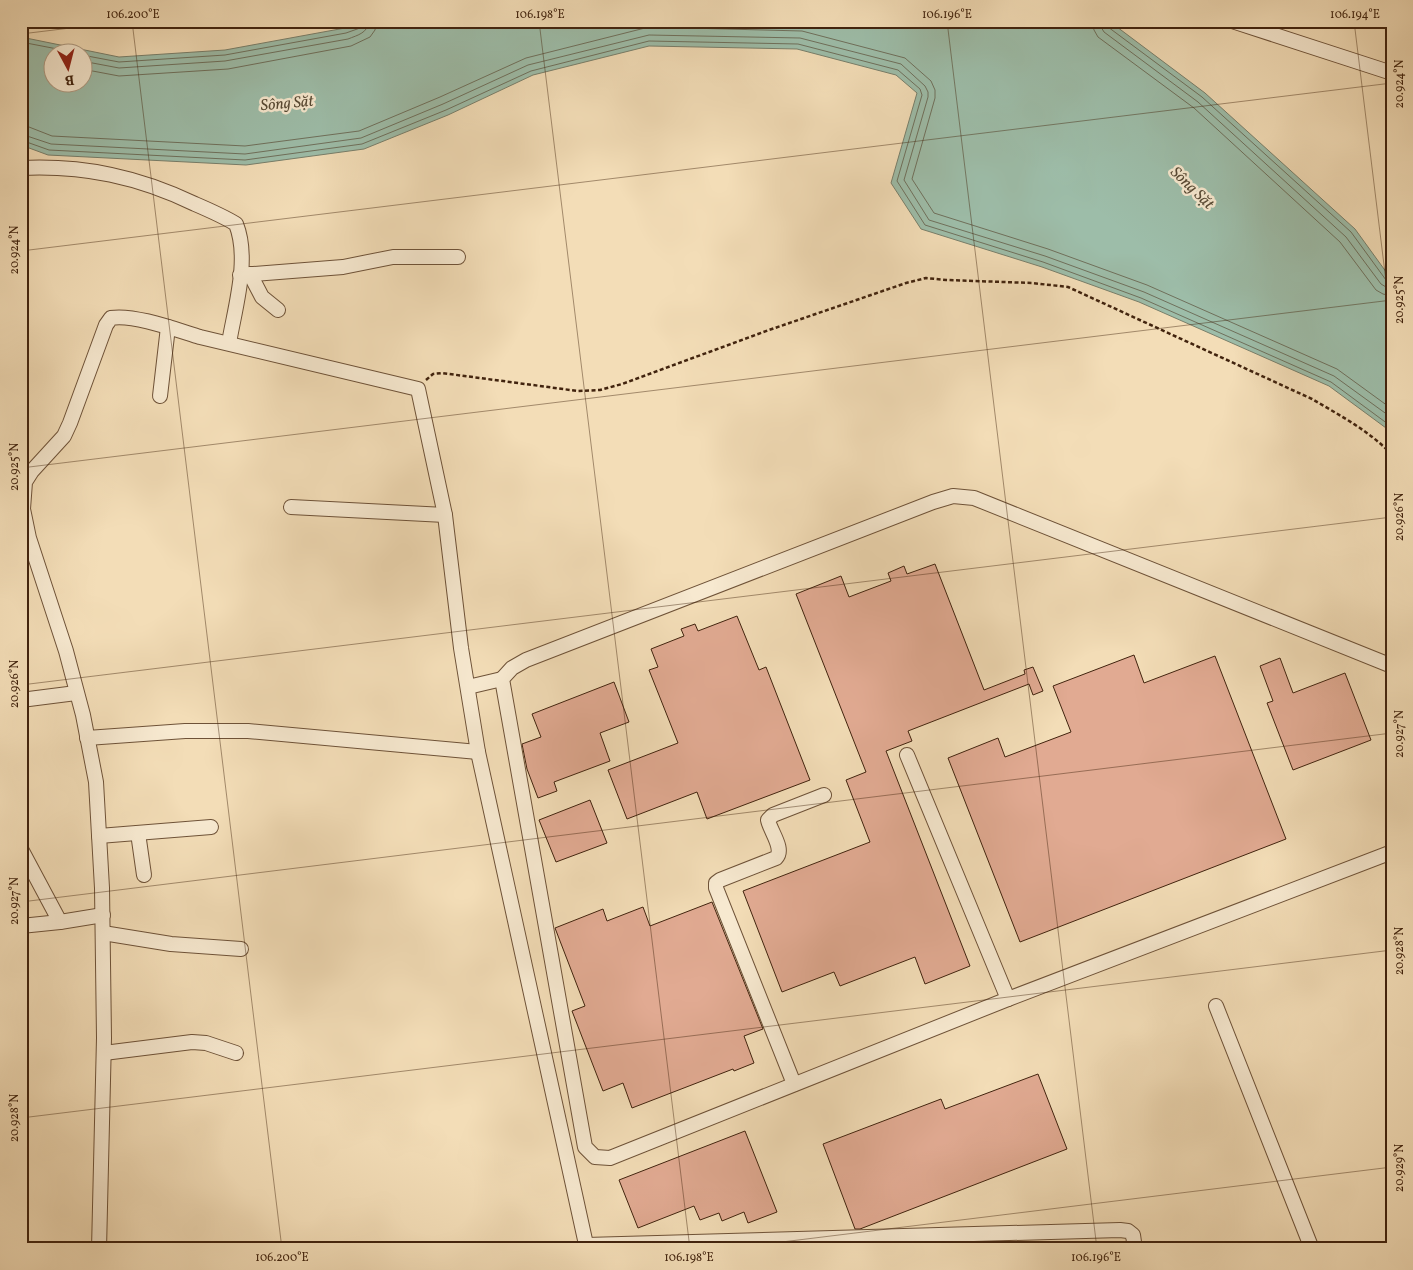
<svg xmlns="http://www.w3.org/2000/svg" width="1413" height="1270" font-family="Vollkorn,serif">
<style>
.water{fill:#9dbda9;stroke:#787f6b;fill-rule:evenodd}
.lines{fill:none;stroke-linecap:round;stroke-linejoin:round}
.shore{stroke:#6f705c;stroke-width:1}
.building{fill:#e1aa92;stroke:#41230e}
.minor-casing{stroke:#6e5238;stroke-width:16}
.path{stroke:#41230e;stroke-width:2.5;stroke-dasharray:4 2.5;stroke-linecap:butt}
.minor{stroke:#f7e9d0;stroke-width:14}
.ticks{fill:none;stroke:#41230e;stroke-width:1;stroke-opacity:0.45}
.labels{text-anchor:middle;stroke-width:5;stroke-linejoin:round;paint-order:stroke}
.water-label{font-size:16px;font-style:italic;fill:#584a35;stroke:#f7e9d0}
.neatline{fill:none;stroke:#41230e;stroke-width:2}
.ticks-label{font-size:12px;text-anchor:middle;fill:#41230e}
</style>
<rect width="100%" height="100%" fill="#f3ddb7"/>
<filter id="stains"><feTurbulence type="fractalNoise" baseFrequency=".004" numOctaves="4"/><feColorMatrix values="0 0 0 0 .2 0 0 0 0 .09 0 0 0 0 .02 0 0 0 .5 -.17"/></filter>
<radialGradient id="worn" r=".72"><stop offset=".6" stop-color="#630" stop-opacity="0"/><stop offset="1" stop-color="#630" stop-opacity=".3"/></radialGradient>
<path class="water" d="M363,21H1109L1205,93L1355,229L1392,280V435L1386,428L1329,386L1139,302L1042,267L921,229L891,183L917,93L896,75L797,49L649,46L533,75L448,115L364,149L246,165L48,155L21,145V37L119,57L225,50L345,28ZM52,52H82V82H52Z"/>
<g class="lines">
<g class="shore">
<polyline points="1092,21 1094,30 1098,37 1194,108 1340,242 1376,290 1383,294 1392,296"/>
<polyline points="1100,21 1101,27 1104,32 1198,102 1346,237 1381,284 1386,287 1392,288"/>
<polyline points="1106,21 1108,27 1202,97 1351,232 1386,280 1392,282"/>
<polyline points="21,42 73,52"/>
<polyline points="82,55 119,62 225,55 346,33 360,28 362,21"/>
<path d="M82,61L119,68L225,61L348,39C358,35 368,33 369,21"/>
<polyline points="82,69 119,76 228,69 351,46 370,37 375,30 376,21"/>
<polyline points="21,126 29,127 52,136 245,146 359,131 440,97 526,58 649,27 802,31 905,58 931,81 935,90 935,98 912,179 934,213 1048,249 1147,285 1337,369 1392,409"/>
<polyline points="21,134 51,144 245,154 361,138 443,104 528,65 649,35 800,38 901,64 925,86 928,92 928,97 904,180 929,220 1045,256 1144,292 1334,376 1392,418"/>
<polyline points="21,140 49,150 245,160 362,144 446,110 531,71 649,41 798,44 898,70 920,89 922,95 897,181 925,225 1043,262 1141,298 1331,382 1392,427"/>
</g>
</g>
<g class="building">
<polygon points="935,564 984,690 1025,674 1024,670 1033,667 1043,691 1033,695 1029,684 908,731 912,741 886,751 970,966 925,984 915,957 840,986 834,972 782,992 743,891 870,842 846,780 866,772 796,594 841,576 849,597 891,581 888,573 904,566 907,574"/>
<polygon points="737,616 759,670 766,667 810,780 707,819 697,792 627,819 608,770 678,743 649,670 658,667 651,649 684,636 681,629 695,624 698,631"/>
<polygon points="1134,655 1144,683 1215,656 1286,839 1020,942 948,758 998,738 1005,757 1071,732 1053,686"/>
<polygon points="1280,658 1293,693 1345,673 1371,740 1293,770 1267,703 1273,701 1260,666"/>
<polygon points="614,682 629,722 600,733 610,761 554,782 557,791 538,798 527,769 522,744 541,737 532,714"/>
<polygon points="590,800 607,843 556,862 539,820"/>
<polygon points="712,902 763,1029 744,1036 754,1063 734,1071 733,1069 632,1108 623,1083 603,1091 572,1011 585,1006 555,928 603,909 607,921 643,907 650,926"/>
<polygon points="1038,1074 1067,1149 860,1229 855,1229 823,1144 941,1099 945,1109"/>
<polygon points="745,1131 777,1212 748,1223 744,1212 722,1221 719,1213 700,1220 694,1206 638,1228 619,1180"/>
</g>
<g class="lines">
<g class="minor-casing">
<g id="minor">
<polyline points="1232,21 1392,73"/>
<path d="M21,168C84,165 139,177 195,204C209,210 223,216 236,224C250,259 235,307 229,343"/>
<polyline points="250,274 262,297 278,310"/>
<polyline points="240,275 343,267 393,257 458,257"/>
<polyline points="160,396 168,327"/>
<polyline points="291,507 445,515"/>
<polyline points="1392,666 974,498 953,496 933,502 526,660 512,668 502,679 585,1147 595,1157 610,1158 1008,999 1392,852"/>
<polyline points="468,687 502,679"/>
<polyline points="21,700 76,693"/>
<polyline points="87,738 185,731 248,731 478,752"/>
<polyline points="907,755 1008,999"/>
<polyline points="138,833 144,875"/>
<polyline points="99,836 211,827"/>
<polyline points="21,849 60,922 103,915"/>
<polyline points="21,926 60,922"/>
<polyline points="103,933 171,944 241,949"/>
<polyline points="1216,1006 1312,1249"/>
<polyline points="104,1053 192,1042 206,1043 236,1053"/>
<path d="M794,1084L716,888V883L720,880L776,858C785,849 770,831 768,820L773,815L824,795"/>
<polyline points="586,1245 1120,1230 1128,1231 1133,1235 1135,1249"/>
<path d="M99,1249L104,1038L102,888L96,782L83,715L66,651L29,538L23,509L25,482L32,471L64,436L70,423L106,325L111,318C134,314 177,330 200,337L418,389L445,515L461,648L478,752L587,1249"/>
</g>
</g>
<path class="path" d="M426,380L433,374L442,373L578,391L600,390L622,384L769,330L906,283L926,278L946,280L1032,283L1068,287L1312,399C1339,415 1370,431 1392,455"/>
<use href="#minor" class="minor"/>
</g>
<path class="ticks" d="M132,21L282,1249M539,21L690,1249M947,21L1097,1249M1354,21L1392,330M21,34L128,21M21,251L1392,83M21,468L1392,300M21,685L1392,517M21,902L1392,733M21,1118L1392,950M725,1249L1392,1167"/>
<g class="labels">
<g class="water-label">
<text transform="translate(287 102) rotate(-5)" y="6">Sông Sặt</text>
<text transform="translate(1193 187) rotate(44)" y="6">Sông Sặt</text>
</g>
</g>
<rect width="1413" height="1270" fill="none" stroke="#f3ddb7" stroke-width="55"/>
<g transform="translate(68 68) rotate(173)"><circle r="24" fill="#f7e9d0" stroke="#ae9a82"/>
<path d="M0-4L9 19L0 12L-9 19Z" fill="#8f2418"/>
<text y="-8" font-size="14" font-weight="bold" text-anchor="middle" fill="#41230e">B</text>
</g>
<rect x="28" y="28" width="1358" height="1214" class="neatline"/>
<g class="ticks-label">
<text x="133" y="18">106.200°E</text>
<text x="540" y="18">106.198°E</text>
<text x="947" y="18">106.196°E</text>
<text x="1355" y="18">106.194°E</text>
<text transform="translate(1399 84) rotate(-90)" y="4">20.924°N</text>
<text transform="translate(14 250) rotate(-90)" y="4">20.924°N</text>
<text transform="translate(1399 300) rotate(-90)" y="4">20.925°N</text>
<text transform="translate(14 467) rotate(-90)" y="4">20.925°N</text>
<text transform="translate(1399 517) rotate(-90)" y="4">20.926°N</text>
<text transform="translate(14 684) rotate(-90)" y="4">20.926°N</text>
<text transform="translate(1399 734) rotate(-90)" y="4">20.927°N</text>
<text transform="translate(14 901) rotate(-90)" y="4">20.927°N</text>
<text transform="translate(1399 951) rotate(-90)" y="4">20.928°N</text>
<text transform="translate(14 1118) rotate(-90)" y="4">20.928°N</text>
<text transform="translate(1399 1168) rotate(-90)" y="4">20.929°N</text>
<text x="282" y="1261">106.200°E</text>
<text x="689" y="1261">106.198°E</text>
<text x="1096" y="1261">106.196°E</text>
</g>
<rect width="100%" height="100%" filter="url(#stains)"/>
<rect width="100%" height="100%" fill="url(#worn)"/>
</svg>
